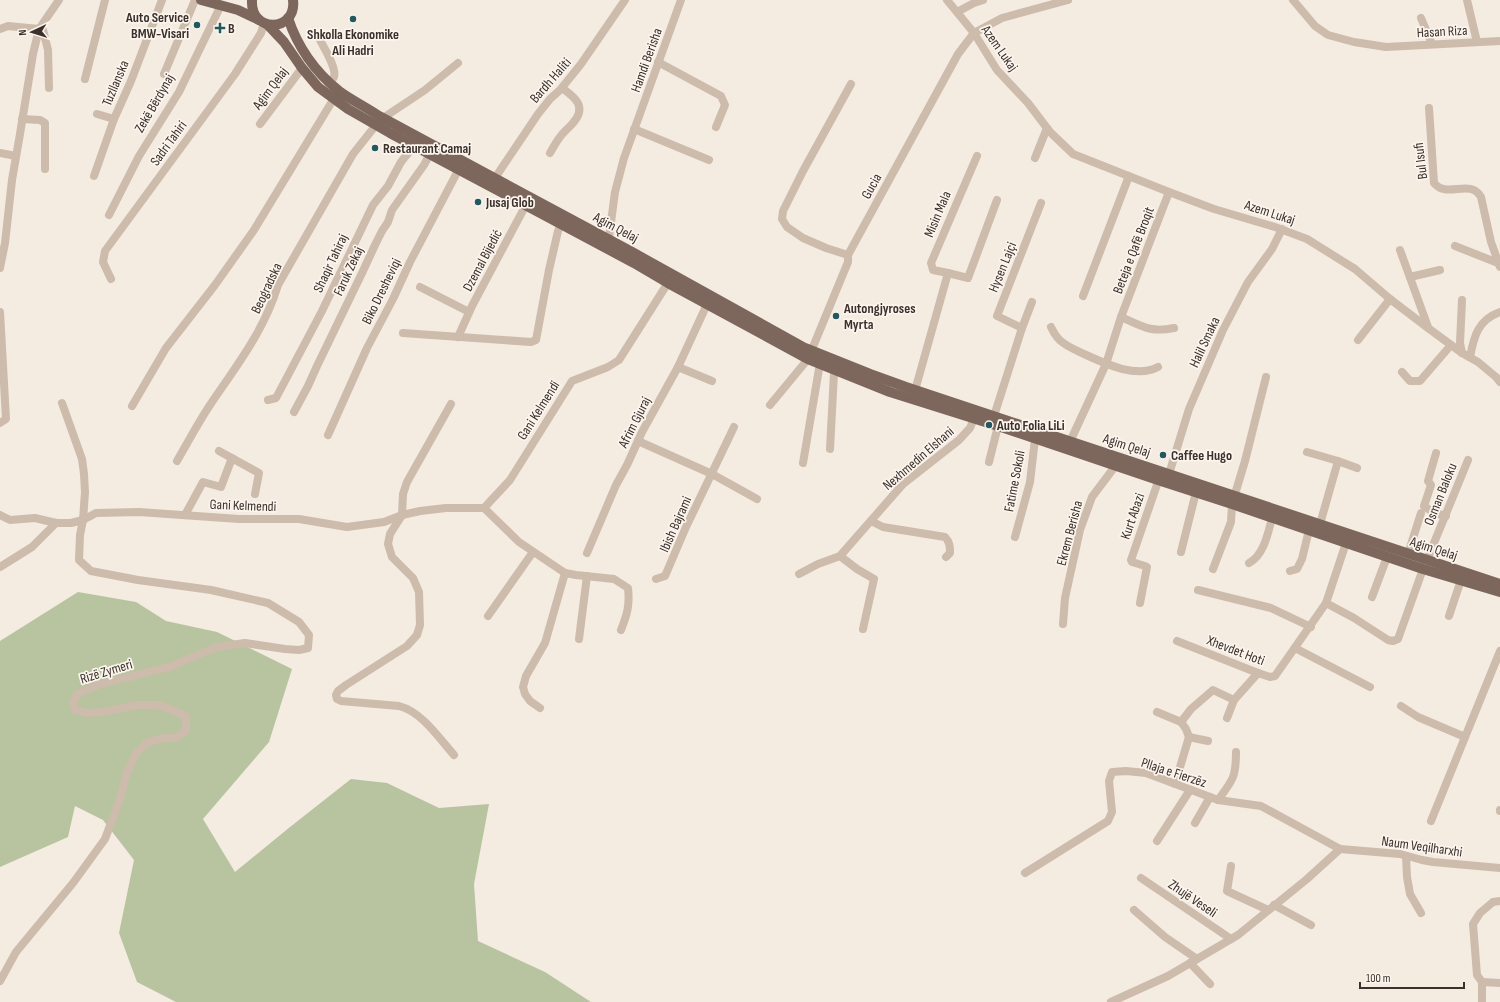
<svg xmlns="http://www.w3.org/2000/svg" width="1500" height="1002" font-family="'Sofia Sans Condensed',sans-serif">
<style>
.green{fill:#b8c4a0}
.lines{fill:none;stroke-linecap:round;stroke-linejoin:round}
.minor{stroke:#cdbbac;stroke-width:8}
.major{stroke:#7d675c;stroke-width:10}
.poi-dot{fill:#1f5a5e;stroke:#fbf5ee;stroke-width:1.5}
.labels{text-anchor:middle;stroke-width:3.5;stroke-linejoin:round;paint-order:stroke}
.poi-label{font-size:14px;font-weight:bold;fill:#3b302b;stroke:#fbf5ee;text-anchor:start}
.street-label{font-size:14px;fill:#3b302b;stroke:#fbf5ee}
</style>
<rect width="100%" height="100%" fill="#f4ebe1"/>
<polygon class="green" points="78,592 136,602 166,621 217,632 292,669 269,742 203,819 235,872 290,827 351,779 387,783 439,808 489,804 474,884 478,941 545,972 591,1002 176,1002 137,982 119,933 134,860 103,820 75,806 68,837 0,867 0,641"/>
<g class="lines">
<g class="minor">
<polyline points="947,0 974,33 997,70 1028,103 1050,132 1073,154 1169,192 1214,209 1275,227 1307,239 1355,269 1390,299 1428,328 1462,353 1478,362 1496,377 1500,382"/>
<polyline points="1293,0 1315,26 1328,35 1354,42 1386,47 1500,41"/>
<polyline points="1467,0 1477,42"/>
<polyline points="957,12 974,3 983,0"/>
<polyline points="1421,18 1432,44"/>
<polyline points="0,29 8,26 39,29 59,0"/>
<path d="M320,40C324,48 337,68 334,77C333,79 331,81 330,83"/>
<polyline points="658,62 721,96 725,105 716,127"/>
<polyline points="164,74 195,0"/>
<polyline points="85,79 105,0"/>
<path d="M1429,108L1434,183C1447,199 1470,178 1481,197L1491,242L1500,267"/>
<polyline points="97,114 114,119"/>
<polyline points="22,119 40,120 45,123 45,169"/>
<polyline points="260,124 302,68"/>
<polyline points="634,129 709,160"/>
<polyline points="0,153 16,156"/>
<path d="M550,153C553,148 556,142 560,137C563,132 569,128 573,123C587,107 576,98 562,88"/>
<polyline points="1035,158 1047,128"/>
<polyline points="94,176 114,119 131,81 162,0"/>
<polyline points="495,178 538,114 550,99 560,90 581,64 625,0"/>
<polyline points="109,215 139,156 179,92 221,5"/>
<polyline points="608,245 615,192 624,158 681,0"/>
<polyline points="1455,246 1498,263"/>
<polyline points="1400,250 1428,327"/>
<polyline points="848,255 826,248 803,238 787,227 782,219 783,211 803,171 851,84"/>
<polyline points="0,268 5,243 12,180 20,134 33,54 39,29 43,30 48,50 49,88"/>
<polyline points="948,273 968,278 997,200"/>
<polyline points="1410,277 1440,270"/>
<polyline points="111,279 103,262 105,251 235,74 261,33 264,23"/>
<polyline points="420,287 469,312"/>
<polyline points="1083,296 1129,176"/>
<polyline points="0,312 6,419 0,423"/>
<path d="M1121,317C1142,326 1150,333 1174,328"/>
<path d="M1051,327C1054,333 1056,338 1062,342C1068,347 1076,350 1084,354C1104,363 1136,379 1158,367"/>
<polyline points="1022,328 997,316 1041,203"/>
<polyline points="403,333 531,342 536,340 549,270 558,231 561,224"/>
<polyline points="458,337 472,306 528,201"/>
<polyline points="1358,340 1390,299"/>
<polyline points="1462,353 1460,343 1462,300"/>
<path d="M1470,357C1474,336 1478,320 1500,312"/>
<polyline points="678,367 712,381"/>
<polyline points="1402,372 1410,381 1420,381 1451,345"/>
<polyline points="914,394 948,273 933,270 931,263 977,156"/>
<polyline points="268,400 276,398 322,311 373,205 388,186 401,162 417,142"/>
<path d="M451,404L407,482L403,494L402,515L390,534L388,544L392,557L413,578L419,592L420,625L417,635L407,646L346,685L338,691L336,695L337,699L341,701L399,706C422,712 438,737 454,755"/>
<polyline points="770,405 808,359 848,262 848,255 958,54 974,33 1002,18 1068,0"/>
<polyline points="132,406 166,348 215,285 254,230 336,95"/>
<polyline points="294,412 308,386 317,366 363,271 375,245 382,231 388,222 392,210 424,165 432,150"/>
<polyline points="994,416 1022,328 1032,302"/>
<polyline points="328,435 367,348 393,299 410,262 461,165"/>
<polyline points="638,441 712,474 757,499"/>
<polyline points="1068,446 1106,364 1121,317 1169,192"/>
<polyline points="830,449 834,373 836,364"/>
<polyline points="219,451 259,473 255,494"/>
<polyline points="1307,452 1338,461"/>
<polyline points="1436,453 1428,481 1431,485 1424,506 1434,513 1446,516"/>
<path d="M177,461C188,442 198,423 210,405C237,365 264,331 278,285L353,154L376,125L383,118L425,90L458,63"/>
<polyline points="989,462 998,426"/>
<polyline points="803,463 820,363"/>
<polyline points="1169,474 1189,409 1223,330 1248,282 1272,249 1282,229"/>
<path d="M484,508L519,542L565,573L576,575L614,579L628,588C630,605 627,615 621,630"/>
<polyline points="0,515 10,520 35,518 56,523 71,523 83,520 96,513 139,512 239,519 299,519 347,527 384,522 402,515 420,511 446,508 484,508 510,480 572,381 608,367 619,360 671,278"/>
<polyline points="185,515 203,482 221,487 232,458"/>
<path d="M871,521L883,527L945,537C950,542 950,547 950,553L946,557"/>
<polyline points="1320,524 1338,461 1357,468"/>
<polyline points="1015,537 1030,482 1035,439 1037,434"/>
<polyline points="1181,552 1196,492"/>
<polyline points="587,553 616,485 627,465 642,432 678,367 709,300"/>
<polyline points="1408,554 1421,513"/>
<polyline points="840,556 857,569 874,579 863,629"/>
<path d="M1249,563C1264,555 1268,533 1272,518"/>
<polyline points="0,567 32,547 56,523"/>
<polyline points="1213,569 1231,522 1232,504 1245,461 1266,377"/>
<polyline points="1290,571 1297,569 1302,559 1309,530"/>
<polyline points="799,574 818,564 840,556 903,484 959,440 970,428 976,414"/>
<polyline points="656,579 665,576 686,527 734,427"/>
<polyline points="1198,590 1271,608 1311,627"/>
<polyline points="1372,597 1387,557"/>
<polyline points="1140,603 1147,567 1145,566 1132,562 1131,560 1160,476"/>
<polyline points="1326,603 1354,618 1388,640 1393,641 1398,639 1423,569 1427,560 1468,460"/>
<polyline points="488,616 533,552"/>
<polyline points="1449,616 1461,580"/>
<polyline points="1063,624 1065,598 1080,530 1092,497 1119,461"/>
<polyline points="579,639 587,576"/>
<polyline points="1177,641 1258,673 1270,677 1275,676 1326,603 1348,537"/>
<polyline points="1295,648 1370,687"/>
<polyline points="1401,706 1418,717 1465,737"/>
<polyline points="540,708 530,701 525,694 523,687 526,676 545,643 565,573"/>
<polyline points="1157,712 1181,722"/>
<polyline points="1227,718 1234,700 1258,673"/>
<polyline points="1189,737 1186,729 1181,722 1191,709 1213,690 1234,700"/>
<polyline points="1189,737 1208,741"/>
<polyline points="1175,784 1189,737"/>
<path d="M1218,800C1233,780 1236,777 1236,752"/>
<polyline points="1500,811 1500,810"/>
<polyline points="1431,821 1500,651"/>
<polyline points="1195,823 1210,797"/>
<polyline points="1157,841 1190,790"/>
<polyline points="1406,856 1407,877 1410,894 1421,913"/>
<polyline points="1231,866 1227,891 1268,910"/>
<polyline points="1025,873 1108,821 1112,812 1109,781 1112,772 1126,771 1146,773 1218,800 1261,806 1340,849 1400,854 1422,860 1433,862 1500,868"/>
<polyline points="1141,878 1231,939"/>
<polyline points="1274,905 1311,925"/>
<polyline points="1134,910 1165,937 1197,959"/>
<polyline points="1190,963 1210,984"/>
<polyline points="0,981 16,952 73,883 105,839 120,799 127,772 137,752 148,742 165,738 176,738 186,730 186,716 160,705 137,705 104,712 87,713 75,710 73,702 77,694 101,684 169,667 217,647 245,643 285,649 299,650 308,648 309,635 299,622 268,603 211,590 138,580 91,571 79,560 80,535 83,520 85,492 84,474 82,459 62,403"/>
<polyline points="1482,982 1500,983"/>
<polyline points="1111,1002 1168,976 1238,935 1307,879 1340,849"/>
<polyline points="1482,1002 1482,982 1477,975 1473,924 1480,913 1493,902 1500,901"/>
</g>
<g class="major">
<polyline points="201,0 238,10 259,20"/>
<path d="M252,0C250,34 297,32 293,0"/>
<path d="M288,18C298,48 314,71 339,91C351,100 366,107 379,116L632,252L805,348L870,374L906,387L1500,584"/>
<polyline points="268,25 284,42 302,68 318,87 348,109 390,133 634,263 668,283 808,359 890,392 998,426 1158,480 1232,504 1423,569 1500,592"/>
</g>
</g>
<g class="poi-dot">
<circle cx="353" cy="19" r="4"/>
<circle cx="197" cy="25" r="4"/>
<path d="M218 22h4v4h4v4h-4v4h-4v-4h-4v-4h4z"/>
<circle cx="375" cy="148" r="4"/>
<circle cx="478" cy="202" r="4"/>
<circle cx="836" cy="316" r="4"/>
<circle cx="989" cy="425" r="4"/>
<circle cx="1163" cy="455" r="4"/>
</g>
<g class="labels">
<g class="poi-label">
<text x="189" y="22" text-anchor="end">Auto Service<tspan x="189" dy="16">BMW-Visari</tspan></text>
<text x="228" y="33">B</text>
<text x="353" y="39" text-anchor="middle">Shkolla Ekonomike<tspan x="353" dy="16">Ali Hadri</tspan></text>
<text x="383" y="153">Restaurant Camaj</text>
<text x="486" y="207">Jusaj Glob</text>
<text x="844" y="313">Autongjyroses<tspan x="844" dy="16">Myrta</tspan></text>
<text x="997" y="430">Auto Folia LiLi</text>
<text x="1171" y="460">Caffee Hugo</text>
</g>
<g class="street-label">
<text transform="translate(1442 31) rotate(-3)" y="5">Hasan Riza</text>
<text transform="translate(1000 48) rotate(55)" y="5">Azem Lukaj</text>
<text transform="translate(646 60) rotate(-70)" y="5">Hamdi Berisha</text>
<text transform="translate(550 80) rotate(-49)" y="5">Bardh Haliti</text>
<text transform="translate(115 83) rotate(-67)" y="5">Tuzllanska</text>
<text transform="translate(270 88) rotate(-53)" y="5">Agim Qelaj</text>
<text transform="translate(154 103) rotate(-60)" y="5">Zekë Bërdynaj</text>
<text transform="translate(168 143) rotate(-54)" y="5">Sadri Tahiri</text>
<text transform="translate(1420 161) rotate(-97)" y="5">Bul Isufi</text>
<text transform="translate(871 186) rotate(-61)" y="5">Gucia</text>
<text transform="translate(1270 212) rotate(18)" y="5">Azem Lukaj</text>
<text transform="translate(937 214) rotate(-67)" y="5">Misin Mala</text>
<text transform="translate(616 227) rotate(28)" y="5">Agim Qelaj</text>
<text transform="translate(1133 250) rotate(-69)" y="5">Beteja e Qafë Broqit</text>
<text transform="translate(482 260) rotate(-62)" y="5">Dzemal Bijedić</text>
<text transform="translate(330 263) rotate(-65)" y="5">Shaqir Tahiraj</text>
<text transform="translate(1002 267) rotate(-68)" y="5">Hysen Lajçi</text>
<text transform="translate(348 271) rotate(-65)" y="5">Faruk Zekaj</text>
<text transform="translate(266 288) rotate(-65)" y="5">Beogradska</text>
<text transform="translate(381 291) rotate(-64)" y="5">Biko Dresheviqi</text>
<text transform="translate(1204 342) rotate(-65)" y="5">Halil Smaka</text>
<text transform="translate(538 410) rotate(-58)" y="5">Gani Kelmendi</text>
<text transform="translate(634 422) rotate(-63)" y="5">Afrim Gjuraj</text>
<text transform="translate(1127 445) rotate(18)" y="5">Agim Qelaj</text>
<text transform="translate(918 458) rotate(-41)" y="5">Nexhmedin Elshani</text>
<text transform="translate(1014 481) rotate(-79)" y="5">Fatime Sokoli</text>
<text transform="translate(1440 494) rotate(-68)" y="5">Osman Baloku</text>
<text transform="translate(243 505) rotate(2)" y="5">Gani Kelmendi</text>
<text transform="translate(1132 516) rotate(-71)" y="5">Kurt Abazi</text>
<text transform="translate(675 524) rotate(-66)" y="5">Ibish Bajrami</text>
<text transform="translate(1069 533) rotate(-75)" y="5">Ekrem Berisha</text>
<text transform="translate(1434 548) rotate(18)" y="5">Agim Qelaj</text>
<text transform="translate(1236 650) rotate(21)" y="5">Xhevdet Hoti</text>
<text transform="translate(106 671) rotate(-17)" y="5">Rizë Zymeri</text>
<text transform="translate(1174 772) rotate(18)" y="5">Pllaja e Fierzëz</text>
<text transform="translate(1422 846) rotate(8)" y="5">Naum Veqilharxhi</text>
<text transform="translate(1193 898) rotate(34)" y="5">Zhujë Veseli</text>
</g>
</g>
<g transform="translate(32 32) rotate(266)" stroke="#fbf5ee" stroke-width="3" paint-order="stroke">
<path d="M0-3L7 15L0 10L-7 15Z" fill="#3b302b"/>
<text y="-6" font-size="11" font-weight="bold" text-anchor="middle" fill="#3b302b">N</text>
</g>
<path d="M1360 982v6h104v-6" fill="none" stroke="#3b302b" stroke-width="2"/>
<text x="1366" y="982" font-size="12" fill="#3b302b" stroke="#fbf5ee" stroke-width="3" paint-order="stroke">100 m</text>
</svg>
